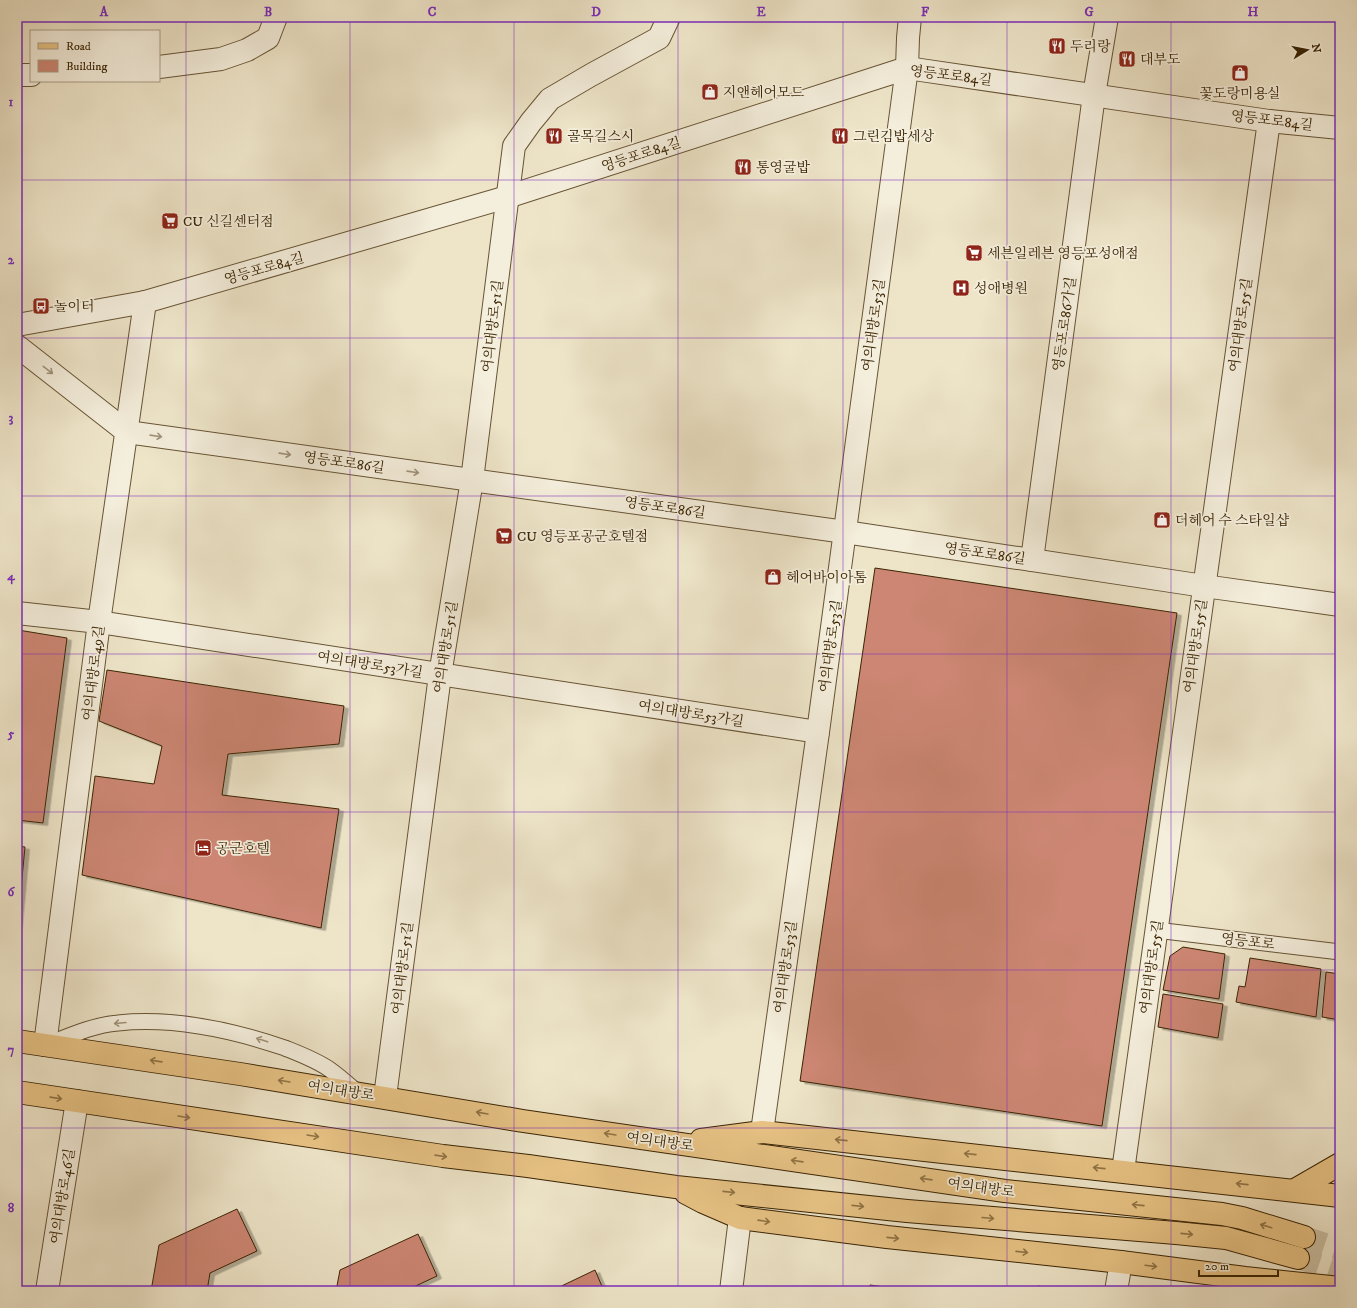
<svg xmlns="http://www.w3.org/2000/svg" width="1357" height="1308" font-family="'IM FELL DW Pica','Noto Serif KR',serif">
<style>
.building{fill:#cc8673;stroke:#3a2403;filter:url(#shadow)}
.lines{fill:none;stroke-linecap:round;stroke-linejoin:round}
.primary-tunnel{stroke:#cabea1;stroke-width:22;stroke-dasharray:22 11;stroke-linecap:butt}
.service-casing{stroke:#675434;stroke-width:17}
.minor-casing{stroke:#675434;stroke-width:24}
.primary-casing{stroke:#3a2403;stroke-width:24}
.service{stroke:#f4eedc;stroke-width:15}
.minor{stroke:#f4eedc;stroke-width:22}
.primary{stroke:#e7c284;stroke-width:22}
.oneway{stroke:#a0937a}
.oneway2{stroke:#907344}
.grid{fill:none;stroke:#7b2cbf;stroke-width:1;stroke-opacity:0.55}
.labels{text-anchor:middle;stroke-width:3.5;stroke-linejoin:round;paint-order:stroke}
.poi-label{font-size:14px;fill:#3a2403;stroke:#f4eedc;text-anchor:start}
.street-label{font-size:14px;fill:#3a2403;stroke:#f4eedc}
.neatline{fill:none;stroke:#7b2cbf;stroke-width:1.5}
.grid-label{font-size:13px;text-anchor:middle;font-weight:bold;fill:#7b2cbf}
</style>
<defs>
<filter id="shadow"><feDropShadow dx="4.5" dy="2.5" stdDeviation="0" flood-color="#0004"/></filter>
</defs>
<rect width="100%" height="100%" fill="#eee5c9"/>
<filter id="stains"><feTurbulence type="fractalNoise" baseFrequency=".005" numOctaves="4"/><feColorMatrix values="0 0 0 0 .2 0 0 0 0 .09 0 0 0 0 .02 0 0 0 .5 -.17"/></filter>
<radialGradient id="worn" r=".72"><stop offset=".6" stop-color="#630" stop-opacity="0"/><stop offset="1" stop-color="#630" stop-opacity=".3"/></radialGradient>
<g class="building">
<polygon points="1340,385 1340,418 1337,418"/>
<polygon points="875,568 1177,613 1102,1126 800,1081"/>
<polygon points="18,630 67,638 43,823 17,820 17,640"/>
<polygon points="107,670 344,706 339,744 228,754 222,795 339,809 321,928 82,875 95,776 154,784 162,746 99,721"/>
<polygon points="17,846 25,847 17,931"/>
<polygon points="1183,947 1225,954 1219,999 1163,990 1170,956"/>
<polygon points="1250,958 1321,969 1316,1017 1236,1002 1239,986 1245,987"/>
<polygon points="1326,972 1340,974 1340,1020 1322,1017"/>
<polygon points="1163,994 1223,1004 1218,1038 1158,1027"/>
<polygon points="237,1209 257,1251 210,1273 207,1291 151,1291 159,1245"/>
<polygon points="418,1234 437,1276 405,1291 336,1291 340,1270"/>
<polygon points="595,1270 604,1291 551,1291"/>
<polygon points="870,1285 914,1291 869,1291"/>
<polygon points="1038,1286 1072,1291 1038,1291"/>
</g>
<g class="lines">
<g class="primary-tunnel">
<polyline points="1304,1237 1340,1249"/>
<polyline points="1298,1258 1340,1272"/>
</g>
<g class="service-casing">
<g id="service">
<polyline points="1156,930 1340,952"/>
<path d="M46,1045C69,1036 93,1025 118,1023C174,1017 232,1030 285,1048C300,1054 316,1060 329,1069C339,1076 348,1084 357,1092"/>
</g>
</g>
<g class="minor-casing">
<g id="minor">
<polyline points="159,67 221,59 247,50 268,38 276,17"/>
<polyline points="17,75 31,75"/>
<polyline points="17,325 145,302 507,197 907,68 1269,121 1340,128"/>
<polyline points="17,346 127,432 845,532 1204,586 1340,605"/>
<polyline points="1032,560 1094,95 1107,17"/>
<polyline points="17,613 99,622 818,732"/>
<polyline points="45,1045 99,622 145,302"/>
<polyline points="385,1097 440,675 472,480 514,146 531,122 550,99 591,75 659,38 669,17"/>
<polyline points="762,1132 818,732 907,68 908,38 910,17"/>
<polyline points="1123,1171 1269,121"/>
<polyline points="47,1291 77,1101"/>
<polyline points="731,1291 740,1218"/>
<polyline points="1116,1291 1121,1262"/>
</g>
</g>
<g class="primary-casing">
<g id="primary">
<polyline points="17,1041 240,1074 523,1121 1005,1191 1222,1214 1242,1218 1304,1237"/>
<polyline points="17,1092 443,1156 528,1166 676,1187 907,1211 1176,1233 1226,1238 1298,1258"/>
<polyline points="701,1140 762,1132 1340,1196"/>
<polyline points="1295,1190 1340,1164"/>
<polyline points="686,1193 703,1202 740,1218 887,1237 1121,1262 1245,1278 1340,1288"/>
</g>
</g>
<use href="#service" class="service"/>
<use href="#minor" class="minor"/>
<use href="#primary" class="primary"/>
</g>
<defs><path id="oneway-shaft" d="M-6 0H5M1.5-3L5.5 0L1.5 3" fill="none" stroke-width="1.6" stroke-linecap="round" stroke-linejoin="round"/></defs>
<g class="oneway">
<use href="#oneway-shaft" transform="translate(48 370) rotate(38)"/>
<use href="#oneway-shaft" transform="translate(156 436) rotate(8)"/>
<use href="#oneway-shaft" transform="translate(285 454) rotate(8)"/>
<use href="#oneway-shaft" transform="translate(413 472) rotate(8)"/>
<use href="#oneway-shaft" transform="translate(120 1023) rotate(175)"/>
<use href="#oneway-shaft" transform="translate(262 1040) rotate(-162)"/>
</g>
<g class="oneway2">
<use href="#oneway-shaft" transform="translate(156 1061) rotate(-172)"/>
<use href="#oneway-shaft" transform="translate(284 1081) rotate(-171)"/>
<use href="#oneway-shaft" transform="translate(56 1098) rotate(8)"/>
<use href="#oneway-shaft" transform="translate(482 1113) rotate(-170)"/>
<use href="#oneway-shaft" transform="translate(184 1117) rotate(9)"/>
<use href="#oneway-shaft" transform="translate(610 1134) rotate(-171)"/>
<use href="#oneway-shaft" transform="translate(313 1136) rotate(9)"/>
<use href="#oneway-shaft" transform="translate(841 1140) rotate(-174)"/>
<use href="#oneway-shaft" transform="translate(970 1154) rotate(-174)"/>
<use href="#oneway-shaft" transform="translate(441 1156) rotate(8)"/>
<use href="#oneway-shaft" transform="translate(797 1161) rotate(-172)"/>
<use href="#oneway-shaft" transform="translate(1099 1168) rotate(-174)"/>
<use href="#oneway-shaft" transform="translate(926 1179) rotate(-172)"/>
<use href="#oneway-shaft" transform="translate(1242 1184) rotate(-174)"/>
<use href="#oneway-shaft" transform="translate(729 1192) rotate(6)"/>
<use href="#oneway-shaft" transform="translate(1138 1205) rotate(-174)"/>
<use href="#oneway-shaft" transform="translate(858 1206) rotate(6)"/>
<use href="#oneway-shaft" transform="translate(988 1218) rotate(5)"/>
<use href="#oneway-shaft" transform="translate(764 1221) rotate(8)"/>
<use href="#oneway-shaft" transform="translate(1266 1226) rotate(-163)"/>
<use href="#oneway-shaft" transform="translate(1187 1234) rotate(6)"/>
<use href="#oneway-shaft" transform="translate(893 1238) rotate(6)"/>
<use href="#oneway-shaft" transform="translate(1022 1252) rotate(6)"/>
<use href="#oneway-shaft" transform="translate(1151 1266) rotate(7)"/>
</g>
<path class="grid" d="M186,17V1291M350,17V1291M514,17V1291M678,17V1291M843,17V1291M1007,17V1291M1171,17V1291M17,180H1340M17,338H1340M17,496H1340M17,654H1340M17,812H1340M17,970H1340M17,1128H1340"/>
<defs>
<g id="restaurant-square" transform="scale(0.9)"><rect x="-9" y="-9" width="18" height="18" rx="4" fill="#8f2418" stroke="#f4eedc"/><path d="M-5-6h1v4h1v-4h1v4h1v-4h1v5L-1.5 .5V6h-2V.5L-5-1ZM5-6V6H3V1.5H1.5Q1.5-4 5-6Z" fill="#fff"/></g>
<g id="shop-square" transform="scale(0.9)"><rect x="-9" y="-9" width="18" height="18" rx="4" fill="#8f2418" stroke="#f4eedc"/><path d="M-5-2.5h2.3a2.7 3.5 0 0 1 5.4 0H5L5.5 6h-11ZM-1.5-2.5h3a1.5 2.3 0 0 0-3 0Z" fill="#fff"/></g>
<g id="supermarket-square" transform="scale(0.9)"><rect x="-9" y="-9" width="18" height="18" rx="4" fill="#8f2418" stroke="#f4eedc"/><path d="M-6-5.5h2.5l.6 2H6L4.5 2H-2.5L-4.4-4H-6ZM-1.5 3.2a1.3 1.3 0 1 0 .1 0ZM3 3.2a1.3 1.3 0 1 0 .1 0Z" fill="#fff"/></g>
<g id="hospital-square" transform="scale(0.9)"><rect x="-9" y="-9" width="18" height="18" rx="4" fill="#8f2418" stroke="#f4eedc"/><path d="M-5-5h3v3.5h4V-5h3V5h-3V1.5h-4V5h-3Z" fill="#fff"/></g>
<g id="bus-square" transform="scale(0.9)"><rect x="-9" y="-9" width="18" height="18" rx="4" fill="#8f2418" stroke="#f4eedc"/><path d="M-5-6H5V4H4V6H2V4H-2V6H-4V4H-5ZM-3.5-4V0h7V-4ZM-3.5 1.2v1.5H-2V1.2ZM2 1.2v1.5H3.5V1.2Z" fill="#fff"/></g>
<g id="hotel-square" transform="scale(0.9)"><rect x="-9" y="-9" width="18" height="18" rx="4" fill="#8f2418" stroke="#f4eedc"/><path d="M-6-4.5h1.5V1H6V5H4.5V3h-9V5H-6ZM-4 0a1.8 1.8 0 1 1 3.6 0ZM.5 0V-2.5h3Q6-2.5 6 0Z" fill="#fff"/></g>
</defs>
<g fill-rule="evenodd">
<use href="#restaurant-square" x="1057" y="46"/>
<use href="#restaurant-square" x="1127" y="59"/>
<use href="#shop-square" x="1240" y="73"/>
<use href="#shop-square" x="710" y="92"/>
<use href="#restaurant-square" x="554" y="136"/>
<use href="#restaurant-square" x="840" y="136"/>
<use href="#restaurant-square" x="743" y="167"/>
<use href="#supermarket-square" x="170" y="221"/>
<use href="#supermarket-square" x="974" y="253"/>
<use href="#hospital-square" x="961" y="288"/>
<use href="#bus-square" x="41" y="306"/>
<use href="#shop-square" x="1162" y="520"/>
<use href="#supermarket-square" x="504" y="536"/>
<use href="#shop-square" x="773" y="577"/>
<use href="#hotel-square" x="203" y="848"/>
</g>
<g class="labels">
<g class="poi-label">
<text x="1070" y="51">두리랑</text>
<text x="1140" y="64">대부도</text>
<text x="723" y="97">지앤헤어모드</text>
<text x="1240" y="98" text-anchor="middle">꽃도랑미용실</text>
<text x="567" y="141">골목길스시</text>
<text x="853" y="141">그린김밥세상</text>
<text x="756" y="172">통영굴밥</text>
<text x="183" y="226">CU 신길센터점</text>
<text x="987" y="258">세븐일레븐 영등포성애점</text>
<text x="974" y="293">성애병원</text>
<text x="54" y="311">놀이터</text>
<text x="1175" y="525">더헤어 수 스타일샵</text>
<text x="517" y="541">CU 영등포공군호텔점</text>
<text x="786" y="582">헤어바이아톰</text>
<text x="216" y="853">공군호텔</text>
</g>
<g class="street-label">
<text transform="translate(951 75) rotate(7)" y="5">영등포로84길</text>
<text transform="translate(1272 120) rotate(7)" y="5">영등포로84길</text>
<text transform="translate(641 154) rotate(-18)" y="5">영등포로84길</text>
<text transform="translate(264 268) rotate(-16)" y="5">영등포로84길</text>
<text transform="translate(1064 324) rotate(-82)" y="5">영등포로86가길</text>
<text transform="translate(873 325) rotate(-82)" y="5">여의대방로53길</text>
<text transform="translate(1240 325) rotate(-82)" y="5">여의대방로55길</text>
<text transform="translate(492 326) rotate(-83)" y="5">여의대방로51길</text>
<text transform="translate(344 462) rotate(8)" y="5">영등포로86길</text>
<text transform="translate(665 507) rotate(8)" y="5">영등포로86길</text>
<text transform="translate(985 553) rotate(8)" y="5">영등포로86길</text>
<text transform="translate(830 646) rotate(-82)" y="5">여의대방로53길</text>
<text transform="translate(1195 646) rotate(-82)" y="5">여의대방로55길</text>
<text transform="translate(445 647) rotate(-81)" y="5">여의대방로51길</text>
<text transform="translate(370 664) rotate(9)" y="5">여의대방로53가길</text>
<text transform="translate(93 673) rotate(-83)" y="5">여의대방로49길</text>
<text transform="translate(691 713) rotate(9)" y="5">여의대방로53가길</text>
<text transform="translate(1248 941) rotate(7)" y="5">영등포로</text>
<text transform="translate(785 967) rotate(-82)" y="5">여의대방로53길</text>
<text transform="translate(1151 967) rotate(-82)" y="5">여의대방로55길</text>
<text transform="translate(402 968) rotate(-83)" y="5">여의대방로51길</text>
<text transform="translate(341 1090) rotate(9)" y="5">여의대방로</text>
<text transform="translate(660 1141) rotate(8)" y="5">여의대방로</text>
<text transform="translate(981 1187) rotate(8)" y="5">여의대방로</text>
<text transform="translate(62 1196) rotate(-81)" y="5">여의대방로46길</text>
</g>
</g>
<rect width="1357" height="1308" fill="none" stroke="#eee5c9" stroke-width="44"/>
<rect x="30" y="30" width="130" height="52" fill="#f4eedc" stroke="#aa9d85"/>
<rect x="38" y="43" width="20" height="6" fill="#e7c284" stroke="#aa9d85"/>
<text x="66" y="50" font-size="12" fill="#3a2403">Road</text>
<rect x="38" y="60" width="20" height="12" fill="#cc8673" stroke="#aa9d85"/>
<text x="66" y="70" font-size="12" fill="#3a2403">Building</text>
<g transform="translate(1307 50) rotate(80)" stroke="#f4eedc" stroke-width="3" paint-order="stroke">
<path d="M0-3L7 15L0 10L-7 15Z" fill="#3a2403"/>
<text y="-6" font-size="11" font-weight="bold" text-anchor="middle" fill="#3a2403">N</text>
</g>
<path d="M1199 1270v6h79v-6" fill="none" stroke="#3a2403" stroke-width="2"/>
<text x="1205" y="1270" font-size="12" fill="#3a2403" stroke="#f4eedc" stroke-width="3" paint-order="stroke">20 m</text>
<rect x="22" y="22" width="1313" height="1264" class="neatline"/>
<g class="grid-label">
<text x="104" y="16">A</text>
<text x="268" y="16">B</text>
<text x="432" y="16">C</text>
<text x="596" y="16">D</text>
<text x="761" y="16">E</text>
<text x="925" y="16">F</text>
<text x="1089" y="16">G</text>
<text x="1253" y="16">H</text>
<text x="11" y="106">1</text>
<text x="11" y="264">2</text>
<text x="11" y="422">3</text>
<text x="11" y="580">4</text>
<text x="11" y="738">5</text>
<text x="11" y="896">6</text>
<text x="11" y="1054">7</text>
<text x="11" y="1212">8</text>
</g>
<rect width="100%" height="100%" filter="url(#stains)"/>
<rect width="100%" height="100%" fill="url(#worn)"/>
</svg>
